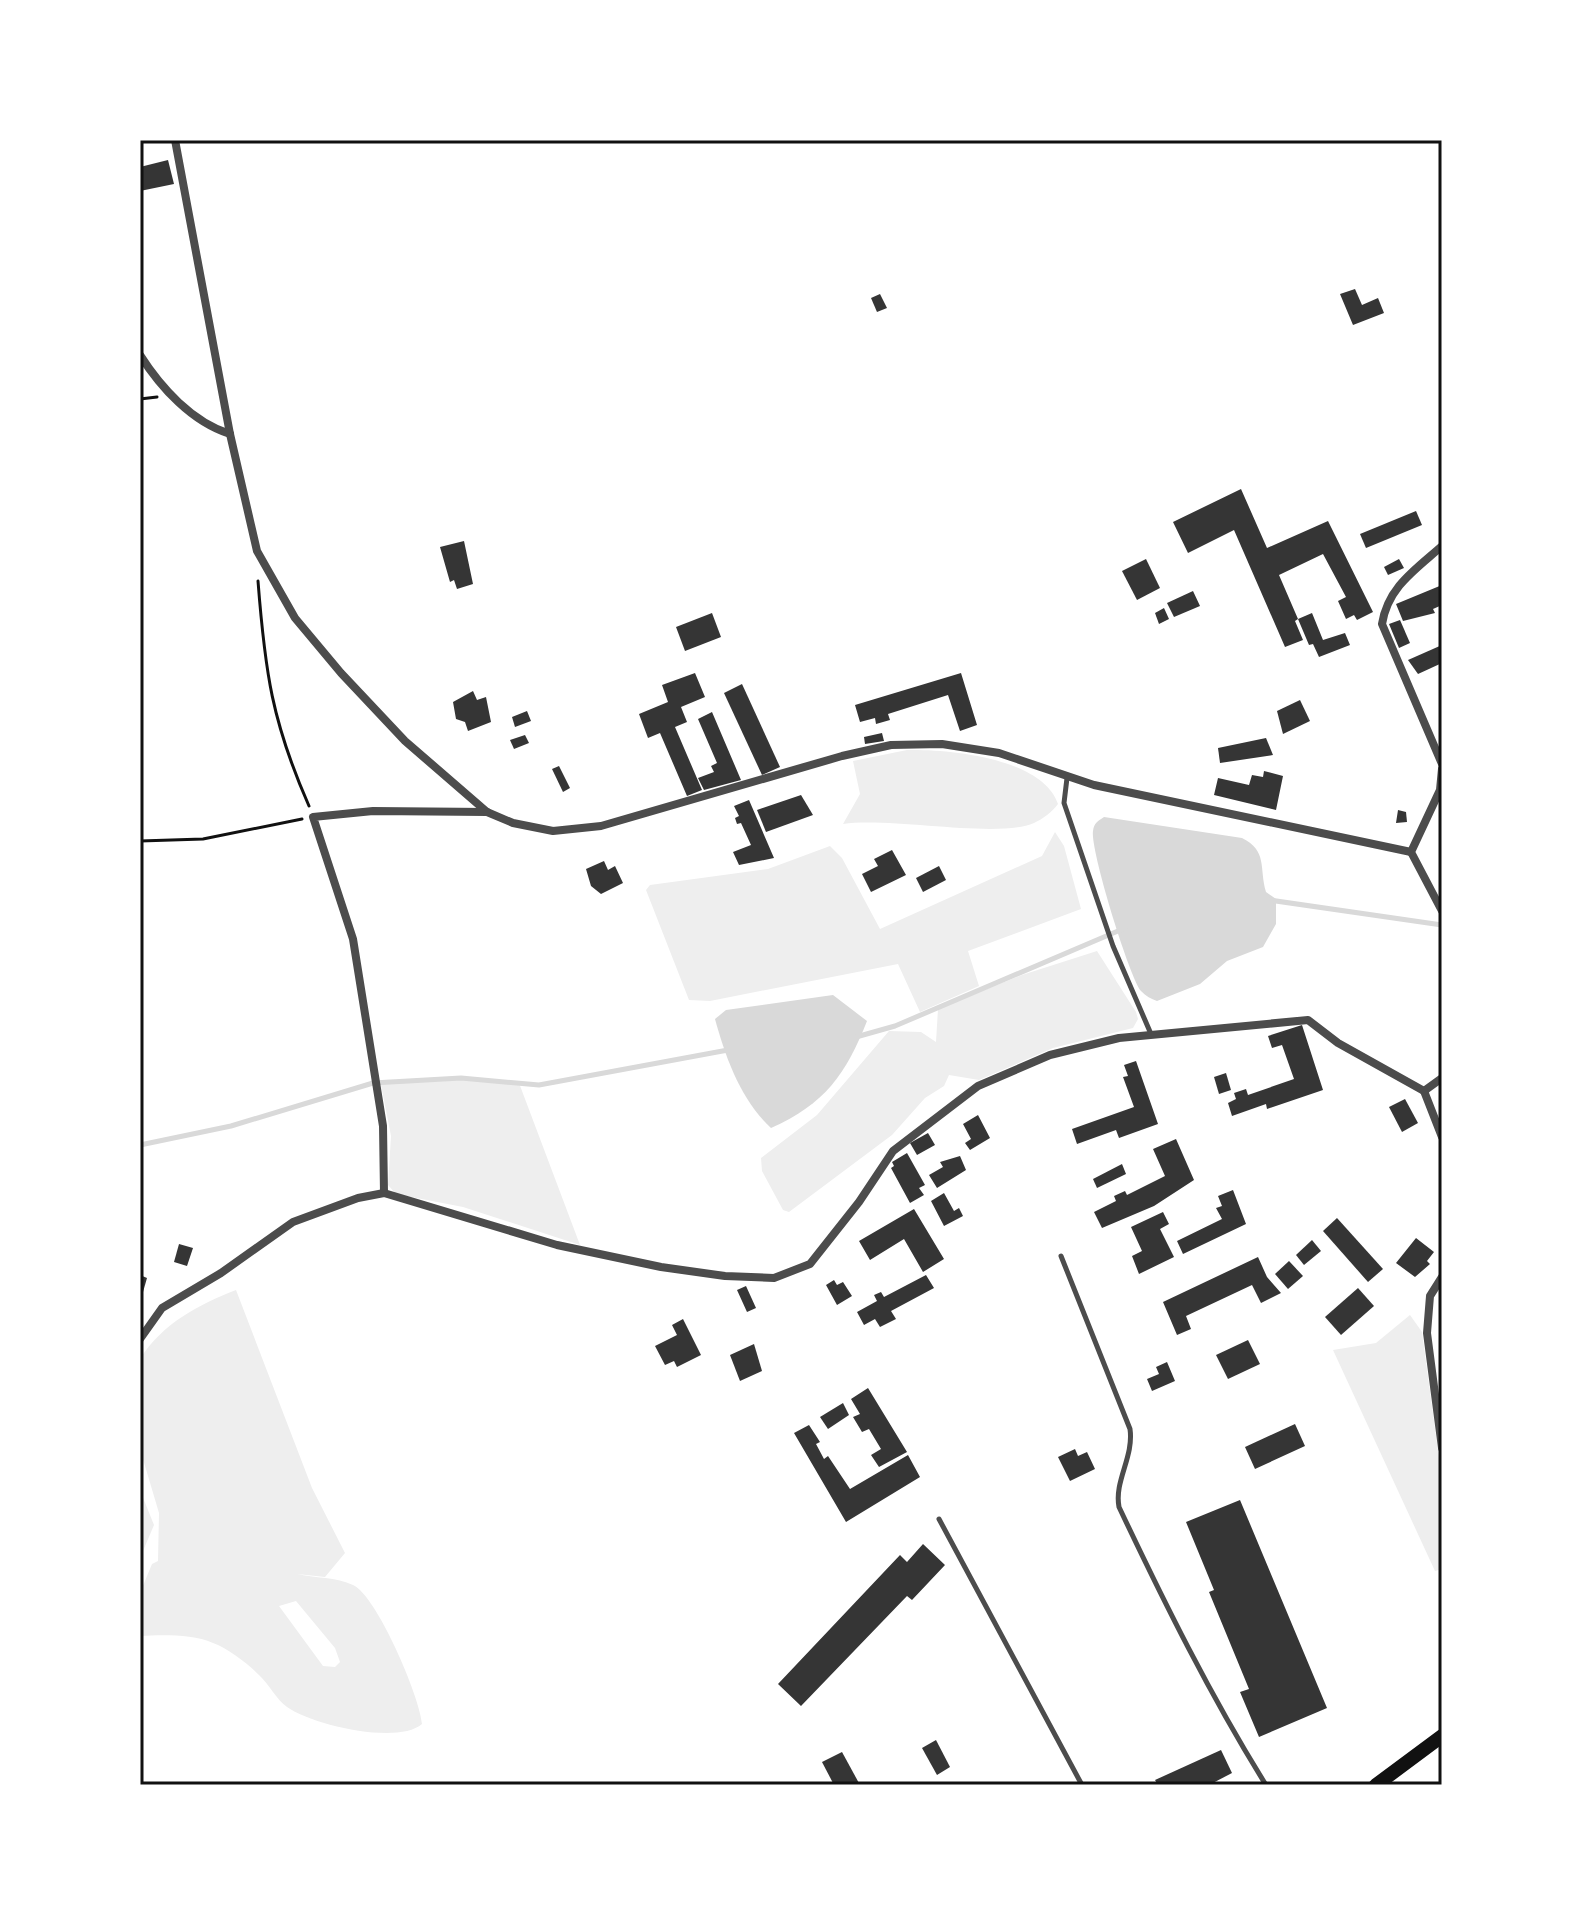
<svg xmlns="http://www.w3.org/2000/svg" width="1582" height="1925" font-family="Raleway,sans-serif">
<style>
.green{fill:#eee;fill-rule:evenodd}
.water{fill:#d9d9d9}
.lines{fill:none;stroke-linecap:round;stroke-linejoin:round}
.stream{stroke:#d9d9d9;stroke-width:5}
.building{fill:#353535}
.path{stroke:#111;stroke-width:3}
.service{stroke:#4c4c4c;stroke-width:5}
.minor{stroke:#4c4c4c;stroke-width:8}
.secondary{stroke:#111;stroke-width:14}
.neatline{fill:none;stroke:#111;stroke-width:3}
</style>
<rect width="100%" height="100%" fill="#fff"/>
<g class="green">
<path d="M907,750C949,749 1043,758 1058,804C1052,812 1043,819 1034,823C998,839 892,817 843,824L860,794L853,761Z"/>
<polygon points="1055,832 1064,846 1081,909 968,951 979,986 920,1012 898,964 710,1001 689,1000 646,890 650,885 768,869 830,846 842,858 880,929 1042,856"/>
<polygon points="1097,951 1136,1012 1138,1019 1133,1028 1053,1048 979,1080 949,1075 944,1086 925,1098 892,1135 789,1212 783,1210 762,1171 761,1158 817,1115 889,1031 921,1032 936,1042 938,1009 1022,975"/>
<polygon points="464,1079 519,1083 580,1245 463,1207 396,1194 388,1185 391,1136 380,1080"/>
<path d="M236,1290L312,1488L345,1553L325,1577L297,1574C314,1578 337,1577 353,1585C377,1596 420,1697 422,1724C398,1745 312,1725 287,1707C276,1699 269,1684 259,1675C247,1663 229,1649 213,1643C192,1634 163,1635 140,1636V1593L152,1564L158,1561L159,1513L140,1449V1359C163,1323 198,1305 236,1290ZM296,1601L335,1648L340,1662L335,1667L323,1666L279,1606Z"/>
<polygon points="1410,1315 1422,1332 1441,1473 1442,1569 1435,1571 1333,1350 1376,1343"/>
<polygon points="140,1490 154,1525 140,1558"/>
</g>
<g class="water">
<path d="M1104,817L1242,838C1268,851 1259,868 1266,892L1276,899V924L1263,947L1227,961L1200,984L1157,1001C1151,999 1146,996 1141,991C1129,976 1090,849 1093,831C1094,823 1098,821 1104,817Z"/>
<path d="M833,995L867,1021C846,1074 825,1104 771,1128C741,1100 726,1059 715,1019L726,1010Z"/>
</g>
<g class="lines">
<g class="stream">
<polyline points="1269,900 1442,925"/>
<polyline points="856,1037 895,1026 1125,928"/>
<polyline points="140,1145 231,1126 373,1083 461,1078 539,1085 728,1050"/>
</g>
</g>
<g class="building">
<polygon points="168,160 174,184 140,191 140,167"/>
<polygon points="1355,289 1362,305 1378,298 1384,313 1353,325 1340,294"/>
<polygon points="880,294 887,308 877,312 871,298"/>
<polygon points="1241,489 1267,548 1328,521 1373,612 1357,620 1354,615 1346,619 1338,601 1346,597 1323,554 1279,575 1298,619 1295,621 1303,640 1285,647 1234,530 1188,553 1173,522"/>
<polygon points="1416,511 1422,525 1366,548 1360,534"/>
<polygon points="464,541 473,584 457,589 454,580 450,582 440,547"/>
<polygon points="1146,559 1160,588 1137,600 1122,571"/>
<polygon points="1399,559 1404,568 1388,575 1384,567"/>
<polygon points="1442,585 1442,605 1433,609 1435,613 1403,621 1396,604"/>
<polygon points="1193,591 1200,606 1174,617 1167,603"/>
<polygon points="1164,608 1169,619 1159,624 1155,613"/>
<polygon points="712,613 721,637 685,651 676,627"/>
<polygon points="1312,613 1323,640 1345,633 1350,645 1319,657 1313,644 1309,645 1298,619"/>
<polygon points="1400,620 1410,643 1399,648 1389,624"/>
<polygon points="1442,645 1442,663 1418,674 1408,660"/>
<polygon points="695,673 705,697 681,707 687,722 675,727 702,790 687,796 660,733 648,738 639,714 668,702 662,685"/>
<polygon points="961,673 977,725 960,731 948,695 888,714 890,720 876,724 875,718 860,722 855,705"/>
<polygon points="742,684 780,767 762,775 724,693"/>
<polygon points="473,691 477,700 486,697 491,722 468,731 465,722 456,719 453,702"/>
<polygon points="1300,700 1310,721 1283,734 1277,711"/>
<polygon points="527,711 531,721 515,727 512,717"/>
<polygon points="712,712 741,780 704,790 698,778 714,772 711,766 717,763 698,719"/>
<polygon points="882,733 884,741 865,744 864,737"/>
<polygon points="525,735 529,743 514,749 510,740"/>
<polygon points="1266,738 1273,755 1220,763 1218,748"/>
<polygon points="559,766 570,788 563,792 552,769"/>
<polygon points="1264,771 1283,776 1276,810 1214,795 1218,778 1249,785 1252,775 1263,777"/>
<polygon points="801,795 813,815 766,832 757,810"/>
<polygon points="749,800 774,858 739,865 733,852 751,845 741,823 737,824 735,818 739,816 734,806"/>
<polygon points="1398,810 1406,812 1407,822 1396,823"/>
<polygon points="892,850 906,875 871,892 862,874 878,866 874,859"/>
<polygon points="604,861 608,870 615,866 623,883 601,894 591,886 586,869"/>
<polygon points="939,866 946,880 923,892 916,878"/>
<polygon points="1302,1025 1323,1090 1267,1109 1266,1104 1232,1116 1228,1103 1236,1099 1234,1093 1246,1089 1248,1095 1294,1079 1282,1045 1272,1048 1268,1036"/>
<polygon points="1136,1061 1158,1124 1119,1138 1116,1130 1077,1144 1072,1129 1134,1107 1123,1077 1128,1076 1124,1065"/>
<polygon points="1226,1073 1231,1090 1219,1094 1214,1077"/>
<polygon points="1405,1099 1418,1123 1402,1132 1389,1107"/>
<polygon points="978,1115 990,1138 970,1150 965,1143 971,1139 963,1124"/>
<polygon points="928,1133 935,1145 917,1155 910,1143"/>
<polygon points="1176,1139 1194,1180 1154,1206 1102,1228 1094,1212 1116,1201 1114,1196 1125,1191 1127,1195 1165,1176 1153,1149"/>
<polygon points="907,1153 925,1185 919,1188 924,1195 910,1203 891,1168 894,1166 892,1162"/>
<polygon points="960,1156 966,1170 937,1188 929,1175 943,1167 940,1162"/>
<polygon points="1122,1164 1126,1174 1097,1188 1093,1179"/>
<polygon points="1233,1190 1246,1224 1183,1254 1177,1241 1222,1219 1216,1208 1222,1206 1218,1196"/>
<polygon points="944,1193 954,1211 959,1208 963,1216 944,1226 931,1201"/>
<polygon points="914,1209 944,1259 923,1272 904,1239 870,1260 859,1241"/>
<polygon points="1163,1212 1169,1224 1160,1229 1174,1257 1139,1274 1132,1256 1142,1251 1131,1227"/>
<polygon points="1337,1218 1383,1269 1368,1282 1323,1231"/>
<polygon points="1416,1238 1434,1252 1427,1261 1430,1264 1415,1277 1396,1263"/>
<polygon points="1312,1240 1321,1251 1304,1265 1296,1255"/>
<polygon points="179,1244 193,1248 187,1266 174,1262"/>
<polygon points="1258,1257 1267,1277 1281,1293 1261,1303 1252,1285 1186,1316 1191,1329 1177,1335 1163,1302"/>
<polygon points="1289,1261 1303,1276 1288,1289 1275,1274"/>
<polygon points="140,1275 147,1278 141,1299 140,1298"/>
<polygon points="926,1275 934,1288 891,1311 896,1319 880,1327 875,1319 864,1325 857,1312 877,1301 874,1295 881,1292 884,1297"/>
<polygon points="834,1280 837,1285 843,1282 852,1296 837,1305 826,1285"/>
<polygon points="746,1286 756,1308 747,1312 737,1290"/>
<polygon points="1358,1288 1374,1306 1341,1335 1325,1317"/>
<polygon points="683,1319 701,1355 677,1367 674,1361 665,1365 655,1346 677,1335 672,1325"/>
<polygon points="1248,1340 1260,1364 1228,1379 1216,1355"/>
<polygon points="754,1344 762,1371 740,1381 730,1355"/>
<polygon points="1167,1362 1175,1381 1152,1391 1147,1379 1159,1374 1156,1367"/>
<polygon points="868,1388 907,1452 879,1467 871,1455 881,1449 869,1429 862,1432 853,1417 860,1414 851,1399"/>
<polygon points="843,1403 849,1415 828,1429 820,1417"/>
<polygon points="1295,1424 1305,1446 1255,1469 1245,1447"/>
<polygon points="809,1425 820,1442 816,1444 824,1459 828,1456 850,1489 908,1455 920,1477 846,1522 794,1433"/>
<polygon points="1075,1449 1078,1456 1087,1452 1095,1469 1070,1481 1058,1457"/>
<polygon points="1240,1500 1327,1708 1259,1737 1240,1692 1249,1689 1209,1592 1214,1590 1186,1522"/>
<polygon points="923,1544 945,1565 912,1600 907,1596 801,1706 778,1684 900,1555 907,1562"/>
<polygon points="936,1740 950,1767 937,1775 922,1748"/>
<polygon points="1221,1750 1232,1773 1209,1785 1158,1785 1155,1780"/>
<polygon points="842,1752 860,1785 834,1785 822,1762"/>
</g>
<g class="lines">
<g class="path">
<polyline points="140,399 157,397"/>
<path d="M258,581C265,672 272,722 309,806"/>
<polyline points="140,841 203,839 302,819"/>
</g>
<g class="service">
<polyline points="1067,778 1064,803 1113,946 1151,1034"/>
<path d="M1061,1256L1130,1429C1134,1457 1114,1481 1119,1507C1164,1602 1210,1695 1266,1785"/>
<polyline points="939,1519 1082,1785"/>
</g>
<g class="minor">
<polyline points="175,140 230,434 257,551 295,618 341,673 405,741 487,812 513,823 553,831 601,826 842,756 891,745 942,744 999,753 1094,785 1411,852"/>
<path d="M140,355C161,388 192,422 230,434"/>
<path d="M1442,546C1415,570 1388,587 1382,624L1442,764"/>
<polyline points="1442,769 1440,790 1411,852 1442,911"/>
<polyline points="1442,1078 1424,1091 1442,1137"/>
<polyline points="384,1193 383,1126 353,939 313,817 373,811 487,812"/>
<polyline points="1442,1277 1430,1296 1427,1333 1442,1448"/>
<polyline points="140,1339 162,1308 221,1273 293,1222 358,1198 384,1193 557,1245 661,1267 725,1276 774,1278 810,1264 859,1202 893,1151 978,1086 1050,1055 1119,1038 1308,1020 1338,1043 1424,1091"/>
</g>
<polyline class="secondary" points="1376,1785 1442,1736"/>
</g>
<rect width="1582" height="1925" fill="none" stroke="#ffffff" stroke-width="284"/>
<rect x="142" y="142" width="1298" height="1641" class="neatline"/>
</svg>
